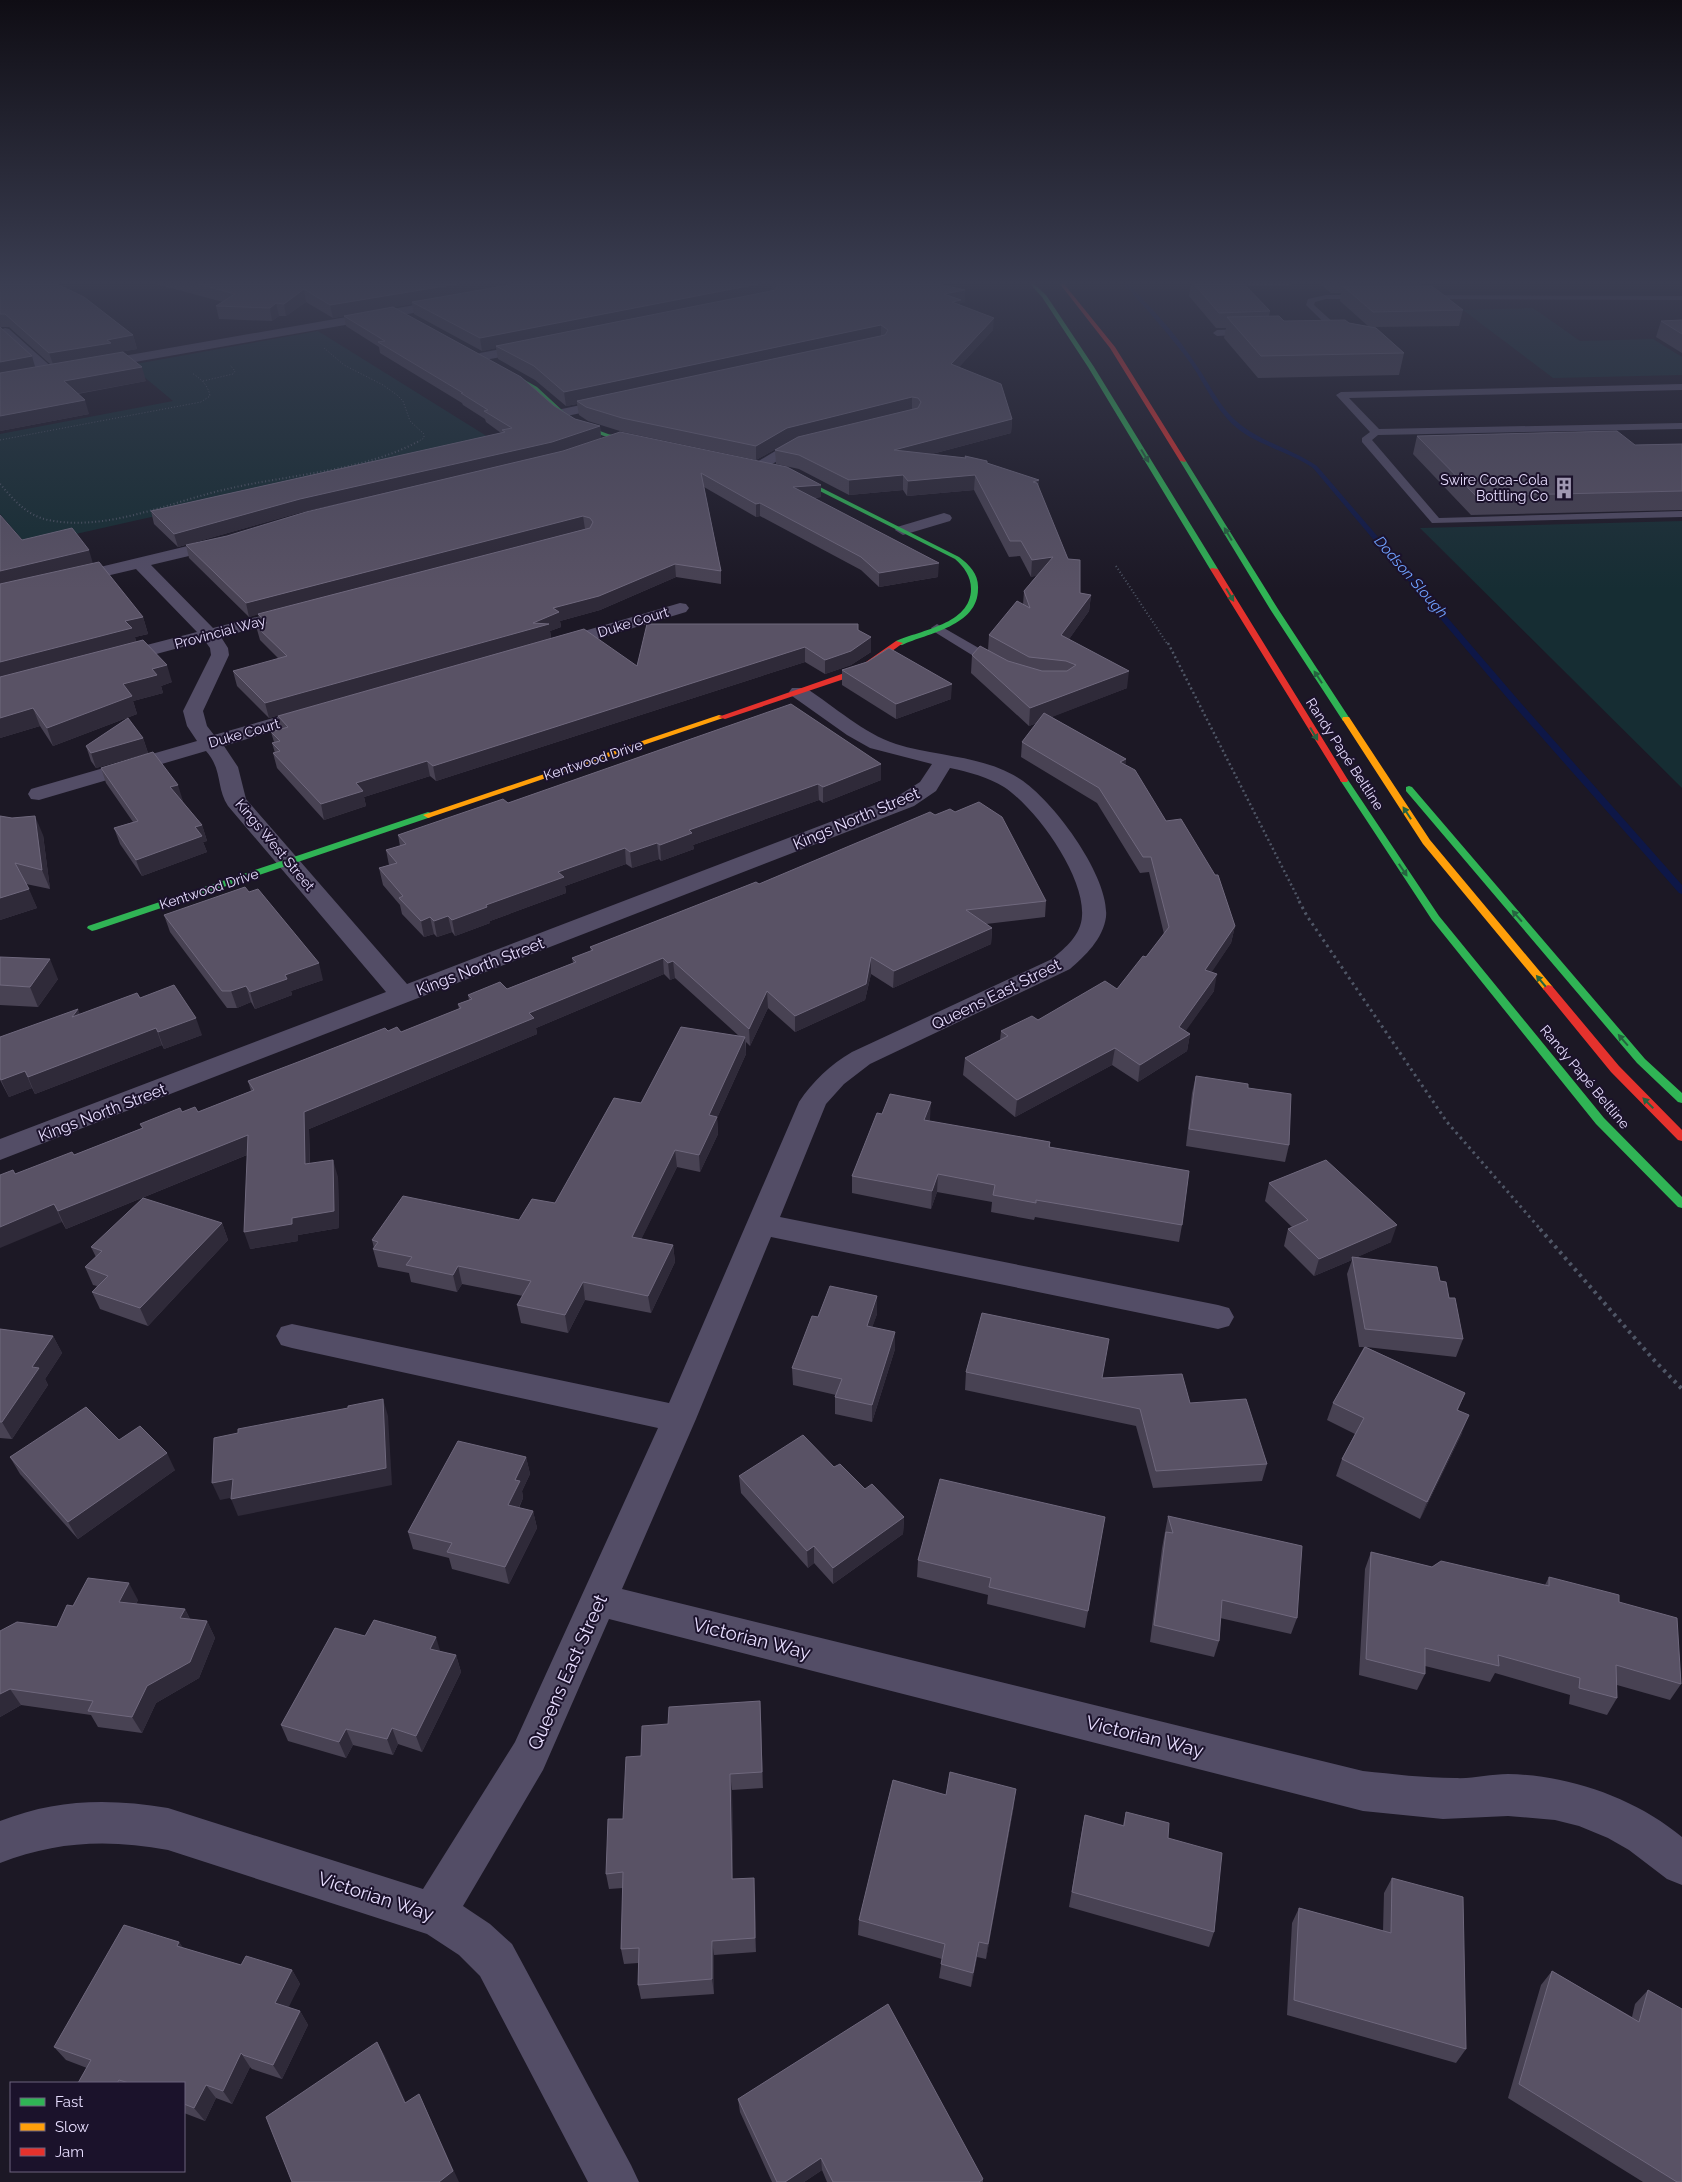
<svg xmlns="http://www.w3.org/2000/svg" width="1682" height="2182" font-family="Raleway,sans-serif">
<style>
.green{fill:#162d33}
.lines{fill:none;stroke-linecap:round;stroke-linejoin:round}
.stream{fill:#0e1747;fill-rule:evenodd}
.path-far4{stroke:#4f5666;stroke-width:1;stroke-dasharray:1 2;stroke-linecap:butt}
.path-far3{stroke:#4f5666;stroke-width:2;stroke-dasharray:1 2.5;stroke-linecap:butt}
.path-far2{stroke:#4f5666;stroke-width:2.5;stroke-dasharray:2 3;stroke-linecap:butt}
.path-far1{stroke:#4f5666;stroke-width:3;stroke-dasharray:2.5 4;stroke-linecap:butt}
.path{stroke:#4f5666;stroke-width:4;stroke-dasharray:3 4.5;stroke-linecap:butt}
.lane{fill:#534d66;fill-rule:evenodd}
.street{fill:#534d66;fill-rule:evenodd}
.fast{fill:#30b455;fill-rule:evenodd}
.slow{fill:#ff9f0a;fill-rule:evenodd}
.jam{fill:#e5322d;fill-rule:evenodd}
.wall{fill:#484253}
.shaded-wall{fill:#2f2a39}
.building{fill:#595265;stroke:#6f687d}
.oneway{fill:#266340}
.labels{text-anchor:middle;stroke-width:4;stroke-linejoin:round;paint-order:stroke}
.far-poi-label{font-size:14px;fill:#e7ddfe;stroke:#1b122b;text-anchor:end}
.far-street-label{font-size:14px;fill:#e7ddfe;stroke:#1b122b}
.far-water-label{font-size:15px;font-style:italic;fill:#6e9ffc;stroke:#1b122b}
.street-label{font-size:16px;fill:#e7ddfe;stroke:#1b122b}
.near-street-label{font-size:19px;fill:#e7ddfe;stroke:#1b122b}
</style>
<rect width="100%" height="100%" fill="#1c1825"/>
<g class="green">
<polygon points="1533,308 1580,341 1653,339 1682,357 1682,375 1553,378 1463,310"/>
<polygon points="318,331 493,440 27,545 0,514 0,434 173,401 130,365"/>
<polygon points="1682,521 1682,788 1420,528"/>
</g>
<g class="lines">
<path class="stream" d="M1124,284H1128C1153,309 1178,336 1197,366C1209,383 1218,404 1234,419C1257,441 1291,448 1317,466L1520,702L1682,885V894L1679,893L1514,706L1313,468C1290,452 1260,446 1238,429C1216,411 1206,386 1191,364C1170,335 1147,310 1124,284Z"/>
<g class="path-far4">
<polyline points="324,348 344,365 383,385 397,395 403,401 410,421 424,434 424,438 416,443"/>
<polyline points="203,381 233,374 235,371 230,365"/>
<path d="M0,440L201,402L210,396C208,385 201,379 192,373"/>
</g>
<g class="path-far3">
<path d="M0,484C14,500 26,515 48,520C108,532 169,502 227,489C286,475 365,471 419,441"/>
<polyline points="1116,566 1168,645"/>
</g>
<polyline class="path-far2" points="1168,643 1300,902"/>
<polyline class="path-far1" points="1299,901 1307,916 1447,1122 1541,1230"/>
<polyline class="path" points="1540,1229 1653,1359 1682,1389"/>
<g class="lane">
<polygon points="1218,284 1291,284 1287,286 1222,286"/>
<polygon points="1326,295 1366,295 1370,297 1366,299 1326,299 1315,302 1314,305 1346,334 1346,338 1340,338 1306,305 1308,299"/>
<polygon points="1418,295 1682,296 1682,300 1421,299 1417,297"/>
<polygon points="1250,329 1254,332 1253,334 1217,336 1213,333 1217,330"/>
<polygon points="1682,384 1682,390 1349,398 1379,429 1682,423 1682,429 1378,435 1372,440 1439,518 1682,511 1682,517 1432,523 1362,442 1362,438 1370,432 1336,395 1341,392"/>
<polygon points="937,624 1003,662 1004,665 998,669 993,668 933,631 931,628"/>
</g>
<g class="street">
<polygon points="449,299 455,303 453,306 95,369 88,365 95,361"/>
<polygon points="5,328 9,329 55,370 57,373 55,376 45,376 1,335 0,330"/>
<polygon points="533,343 537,344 539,347 537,350 480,361 474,357 480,353"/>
<polygon points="614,398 619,399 621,402 619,405 562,417 555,413 557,410"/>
<polygon points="809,439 814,440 816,443 814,446 792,453 763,469 758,471 750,466 782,447"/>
<polygon points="944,513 950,515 952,518 950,521 903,535 895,530 897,527"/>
<path d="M225,537L231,538L233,542L231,546L151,565L213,628L296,607L302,608L305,612L302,616L221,637L228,648L229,655L203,711L207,726L214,735L308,708L315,706L322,708L325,712L322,716L224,746L238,767L246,799L407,984L898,796L920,782L932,764L870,748L847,735L792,696L789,692L792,688H806C835,707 863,733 896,744C937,757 983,755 1020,779C1053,800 1110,877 1106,917C1103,939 1085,956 1070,969L870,1064L844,1084L826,1104L780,1217L1218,1305L1229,1308L1234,1317L1229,1326L1218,1329L771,1237L696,1419L622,1589L1363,1771C1393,1774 1424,1778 1455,1778C1473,1779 1490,1774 1508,1774C1569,1775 1635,1798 1682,1837V1885L1667,1879L1629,1850L1608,1838L1579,1826L1555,1820L1508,1816L1443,1819L1363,1811L609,1619L543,1770L463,1906L490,1924L512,1944L631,2165L639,2182H588L480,1976L459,1955L427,1934L168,1850C109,1839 56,1841 0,1863V1821C56,1799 109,1798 168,1808L423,1889L515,1742L658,1428L292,1348L281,1345L276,1336L281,1327L292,1324L669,1403L799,1102C813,1081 830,1065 852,1052L1052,959C1066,947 1081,935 1082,916C1085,876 1036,808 1004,787C988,777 969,772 950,768L936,791L914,806L0,1160V1139L386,992L228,806C216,788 223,770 206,751L39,800L31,799L28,794L31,789L197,741L187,726L183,711L211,655L210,648L205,641L115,665L108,663L106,659L108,655L197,632L136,569L0,601V591Z"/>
<polygon points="680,603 686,604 689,608 686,612 557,651 550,649 548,645 550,641"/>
</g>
<g class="fast">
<polygon points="1030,284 1034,284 1046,295 1094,367 1218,569 1216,570 1210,569 1088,367 1042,297"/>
<polygon points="498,367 502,367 537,387 564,412 584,425 608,434 649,444 646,446 604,436 580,427 560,414 533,389 498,369"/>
<polygon points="1181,460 1186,461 1278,609 1350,719 1349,721 1343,721 1270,609 1180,461"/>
<path d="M786,472H790L959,557C970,565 979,575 978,589C978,626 928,633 902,645H896V641C921,630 971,624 971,589C971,576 964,567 955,559L786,474Z"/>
<polygon points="1344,777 1348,780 1439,916 1604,1118 1682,1197 1682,1208 1678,1207 1596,1124 1432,920 1340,780"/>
<polygon points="1409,786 1412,787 1645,1059 1682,1093 1682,1103 1678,1102 1637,1063 1406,791 1406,787"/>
<polygon points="428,812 431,813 431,817 96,930 92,931 87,928 88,926"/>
</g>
<g class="slow">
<polygon points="719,715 726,717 431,817 428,818 423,815"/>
<polygon points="1343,717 1349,717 1430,840 1552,986 1553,988 1552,990 1544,990 1423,844 1342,719"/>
</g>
<g class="jam">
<polygon points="1060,284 1064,284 1115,347 1186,461 1185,462 1180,461 1110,348"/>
<polygon points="1212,568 1218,569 1348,780 1347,782 1341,782 1340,780 1210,569"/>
<polygon points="896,641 903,643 862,673 725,719 718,717 856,669"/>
<polygon points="1548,985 1552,986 1619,1066 1682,1130 1682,1141 1678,1140 1611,1072 1544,990 1543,988"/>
</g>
</g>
<g class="wall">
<polygon points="0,284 133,335 137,349 114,353 146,381 78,394 89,414 0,431 0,327 35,367 50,364 9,327 0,327"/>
<polygon points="156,284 938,284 965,302 960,303 960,305 993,330 959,367 1012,419 1011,433 932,454 965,458 965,456 987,463 1038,486 1080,593 1091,595 1089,611 1069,639 1127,688 1051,717 1126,759 1125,765 1166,821 1235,926 1231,943 1211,972 1214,991 1185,1031 1190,1034 1187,1051 1138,1082 1112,1065 1015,1117 963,1075 965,1058 1000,1040 1001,1031 1038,1020 1117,989 1146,957 1164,934 1149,872 1140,873 1097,803 1021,757 1022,742 1037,723 1029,726 971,673 972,655 988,650 989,635 1023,605 1024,591 1037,575 1031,577 1020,556 1009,557 974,490 907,496 903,490 849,495 799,469 776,464 775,450 790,441 788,442 756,460 623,432 588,421 579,415 577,404 566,406 535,380 498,359 496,348 482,351 414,314 412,304 394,307 575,419 600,426 601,438 559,452 821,485 821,497 814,498 938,577 879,587 861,570 760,516 756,517 704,487 721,571 721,584 676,577 600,610 560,621 561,627 550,631 551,638 269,718 237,686 233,671 279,659 260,640 256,626 261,625 258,614 249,617 189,558 186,545 227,536 388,493 302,512 178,547 154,524 151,511 501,433 486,422 485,419 463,405 462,403 380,353 379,347 346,326 344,316 333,318 306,302 286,316 279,316 272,321 219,319 216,306 223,302"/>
<polygon points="1191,284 1244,284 1270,311 1269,316 1284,321 1349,323 1368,326 1340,301 1341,293 1331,293 1320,284 1421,284 1421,286 1463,310 1459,326 1375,327 1404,353 1399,375 1258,378 1224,338 1226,328 1216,328 1189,296"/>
<polygon points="1682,320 1682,353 1656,337 1661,321"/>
<polygon points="1417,436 1635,445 1682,444 1682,510 1471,515 1413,454"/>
<polygon points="22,540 93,563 143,617 148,634 135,637 136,642 172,682 161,686 163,693 133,701 137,714 53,746 40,726 0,738"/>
<polygon points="858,630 871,652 851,665 825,674 805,662 436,781 430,776 364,797 366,806 324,820 277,768 273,753 275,753 272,743 274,742 271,732 281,729 278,716 637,666"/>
<polygon points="867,662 951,699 896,719 842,685 842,670"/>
<polygon points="143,738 148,753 96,768 91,761 86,746"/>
<polygon points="881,764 881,780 823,803 819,800 693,845 694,849 661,861 659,859 632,868 626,864 565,886 566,893 490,921 490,923 455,936 452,932 437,937 434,934 424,937 402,914 400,905 383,885 379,868 389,865 386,850 400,846 398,835 508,803"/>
<polygon points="101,768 183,801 182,801 202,825 207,841 203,842 207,852 142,876 120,844 114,828 133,822 106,783"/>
<polygon points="0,816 43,835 50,889 26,884 37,908 0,920"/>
<polygon points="759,884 1046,901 1045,917 986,924 992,928 991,944 893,988 871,974 865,1000 795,1032 768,1008 750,1046 746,1042 746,1054 717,1118 718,1134 700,1172 677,1167 641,1239 673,1245 675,1262 651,1313 585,1300 568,1333 521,1323 517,1305 523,1296 462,1284 457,1292 411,1282 409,1273 378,1267 373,1249 374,1248 372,1240 519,1220 555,1203 641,1103 739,1036 675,978 670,980 664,974 536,1028 537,1034 309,1129 310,1163 338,1177 339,1228 298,1235 298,1241 250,1249 247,1155 66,1229 62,1222 15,1174 74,1155 142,1128 140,1124 182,1112 198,1112 251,1091 248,1081 388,1031 401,1032 459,1009 458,1004 469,1000 468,995 507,989 573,963 572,958 591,951 590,947"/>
<polygon points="164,915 323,980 291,991 292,995 255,1009 251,1002 237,1008 227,1008 170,932"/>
<polygon points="0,957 58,979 38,1007 0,1005"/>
<polygon points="140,998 202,1035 164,1049 162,1045 35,1094 32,1088 9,1097 0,1080 0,1037"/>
<polygon points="1196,1076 1248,1088 1289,1145 1285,1162 1186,1146 1192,1093"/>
<polygon points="882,1114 930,1119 929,1121 1050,1142 1050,1147 1182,1225 1179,1242 1035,1217 1034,1220 991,1212 992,1202 937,1192 931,1209 852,1193 852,1176"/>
<polygon points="1269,1183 1391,1242 1357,1257 1440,1281 1449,1298 1463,1339 1456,1357 1366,1347 1465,1393 1458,1410 1462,1433 1420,1519 1336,1476 1342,1459 1355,1434 1327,1420 1333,1403 1364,1347 1359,1347 1347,1274 1352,1260 1314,1276 1284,1246 1288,1229 1292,1227 1265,1201"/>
<polygon points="222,1223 228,1240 148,1326 100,1309 92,1292 97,1286 93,1285 85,1267 96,1257 91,1247"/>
<polygon points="877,1296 877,1314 872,1327 895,1349 872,1422 835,1414 835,1397 836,1395 793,1385 792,1368 818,1317"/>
<polygon points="0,1329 53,1336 62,1353 45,1379 48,1385 12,1439 0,1438"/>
<polygon points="966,1372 1102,1378 1190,1403 1267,1464 1262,1481 1153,1488 1136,1426 965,1390"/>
<polygon points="119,1440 175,1470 78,1539 20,1474 10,1457"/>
<polygon points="526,1457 530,1474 522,1491 523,1498 519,1508 533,1511 537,1528 509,1584 452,1569 449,1558 413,1549 408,1532"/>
<polygon points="739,1476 865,1489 904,1517 903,1534 833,1584 814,1563 808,1568 741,1493"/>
<polygon points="1168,1516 1297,1618 1291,1634 1220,1618 1219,1641 1214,1657 1150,1642 1162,1548"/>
<polygon points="1105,1517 1085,1628 987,1604 988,1595 917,1577 918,1560"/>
<polygon points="1371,1552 1432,1567 1545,1585 1549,1577 1619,1602 1681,1684 1670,1700 1617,1685 1617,1698 1607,1715 1569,1704 1570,1695 1495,1673 1490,1682 1425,1666 1425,1674 1417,1690 1359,1675 1365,1569"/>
<polygon points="138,1600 136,1604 185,1609 190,1619 207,1621 215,1638 199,1678 156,1703 142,1733 98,1727 91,1715 21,1705 0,1717 0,1631 57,1627 73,1606"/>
<polygon points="365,1636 456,1655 461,1672 422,1752 398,1744 393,1755 353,1745 346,1758 288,1741 281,1725"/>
<polygon points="761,1718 763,1788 732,1790 733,1879 755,1893 756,1952 714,1955 714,1994 641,1999 638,1985 638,1963 624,1964 621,1949 623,1888 609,1889 606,1874 623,1819 641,1756"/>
<polygon points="946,1795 1014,1805 986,1959 977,1957 971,1987 939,1978 942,1959 858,1935 859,1920"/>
<polygon points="1126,1812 1168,1838 1214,1932 1209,1947 1069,1907 1082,1830 1085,1815 1123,1825"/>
<polygon points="1392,1878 1466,2049 1456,2063 1287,2015 1292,1923 1299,1908 1383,1931 1384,1893"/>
<polygon points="179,1942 183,1948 241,1965 292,1970 300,1984 288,2007 300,2011 308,2025 282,2079 252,2069 250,2067 232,2104 216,2098 205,2121 184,2113 184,2083 78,2083 87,2068 66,2060 54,2047"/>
<polygon points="1552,1971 1632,2017 1635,2004 1648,1990 1682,2182 1643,2182 1508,2098 1541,1985"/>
<polygon points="738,2099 983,2179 983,2182 827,2182 822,2170 804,2182 772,2182 740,2112"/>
</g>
<g class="shaded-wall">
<polygon points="457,284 529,284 412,302 412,304 333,318 330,305"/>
<polygon points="758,284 771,284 772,293 496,346 496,348 482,351 480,338"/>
<polygon points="304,289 306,302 286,316 284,304"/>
<polygon points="965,290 965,302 960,303 960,313 944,294"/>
<polygon points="276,303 279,316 272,321 270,308"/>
<polygon points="994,318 993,330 950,377 951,364"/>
<polygon points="881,325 881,337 577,401 577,404 566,406 564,392"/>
<polygon points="133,335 137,349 114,353 115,356 54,367 49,353 107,340"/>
<polygon points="32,356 36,370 0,376 0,362"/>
<polygon points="142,367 146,381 69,395 64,381"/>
<polygon points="912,397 912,411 788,442 756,460 756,446 787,428"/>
<polygon points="85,400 89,414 0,431 0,416"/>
<polygon points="1012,419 1011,433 894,464 894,450"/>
<polygon points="600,426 601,438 553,454 302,512 178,547 174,534 300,499"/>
<polygon points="903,475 903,490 849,495 849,480"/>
<polygon points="975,475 974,490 907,496 908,481"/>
<polygon points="1039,480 1038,495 1033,482"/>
<polygon points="821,485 821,497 794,500 793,487"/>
<polygon points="760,503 760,516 756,517 756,504"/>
<polygon points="583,516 585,529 249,617 246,603"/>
<polygon points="89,550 94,567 0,589 0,571"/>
<polygon points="1053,557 1051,573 1031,577 1032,560"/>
<polygon points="939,563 938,577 879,587 879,573"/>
<polygon points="675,564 676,577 600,610 560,621 561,627 550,631 551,638 269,718 265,703 533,623 553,608"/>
<polygon points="1091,595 1089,611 1060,652 1061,635"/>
<polygon points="143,617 148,634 135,637 137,646 0,681 0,662 125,621"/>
<polygon points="871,637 871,652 851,665 825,674 825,660"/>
<polygon points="805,647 805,662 436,781 433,766"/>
<polygon points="167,665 172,682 161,686 163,693 133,701 137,714 53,746 47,728 123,684 152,669"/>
<polygon points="1129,671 1127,688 1029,726 1030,708"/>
<polygon points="952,684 951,699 896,719 896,704"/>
<polygon points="33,708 40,726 0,738 0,718"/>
<polygon points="143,738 148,753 96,768 91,753"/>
<polygon points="1126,759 1124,774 1120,762"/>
<polygon points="427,761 430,776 364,797 366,806 324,820 321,804 356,783"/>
<polygon points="881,764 881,780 823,803 823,787"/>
<polygon points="818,784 819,800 693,845 694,849 661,861 660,845 689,830"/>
<polygon points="178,785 183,801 175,803 170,787"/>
<polygon points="35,816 43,835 50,889 42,870"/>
<polygon points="202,825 207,841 203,842 207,852 142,876 136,860 195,827"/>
<polygon points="657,843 659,859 632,868 630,852"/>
<polygon points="625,848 626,864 565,886 566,893 490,921 490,923 455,936 452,920 486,905 558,872"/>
<polygon points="29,889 37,908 0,920 0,898"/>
<polygon points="448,916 452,932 437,937 434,921"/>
<polygon points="430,917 434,934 424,937 421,921"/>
<polygon points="1235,926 1231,943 1202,987 1205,970"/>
<polygon points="992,928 991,944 893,988 894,971"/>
<polygon points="871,957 871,974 865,1000 795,1032 795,1016"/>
<polygon points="663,958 664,974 536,1028 537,1034 309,1129 310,1181 305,1164 304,1112 529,1013"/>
<polygon points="50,959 58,979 38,1007 30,987"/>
<polygon points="673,961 675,978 670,980 668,963"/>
<polygon points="319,963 323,980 291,991 292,995 255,1009 250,992 285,975"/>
<polygon points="1217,974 1214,991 1178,1042 1190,1034 1187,1051 1138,1082 1140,1065 1179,1027"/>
<polygon points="246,986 251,1002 237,1008 231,991"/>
<polygon points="767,991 768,1008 750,1046 749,1029"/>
<polygon points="78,1009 84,1026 72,1017"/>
<polygon points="196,1018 202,1035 164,1049 158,1032"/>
<polygon points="156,1028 162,1045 35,1094 28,1077"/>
<polygon points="745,1037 746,1054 717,1118 718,1134 700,1172 699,1155 709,1115"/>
<polygon points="1115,1048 1112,1065 1015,1117 1017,1100"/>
<polygon points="25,1071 32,1088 9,1097 1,1080"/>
<polygon points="931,1102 930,1119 923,1137 924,1120"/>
<polygon points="248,1135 254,1152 66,1229 58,1211"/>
<polygon points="675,1150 677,1167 634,1254 632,1237"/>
<polygon points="333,1160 338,1177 339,1228 298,1235 298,1241 250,1249 244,1232 292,1218"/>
<polygon points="938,1174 937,1192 931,1209 932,1191"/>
<polygon points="54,1204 62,1222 0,1248 0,1227"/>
<polygon points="222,1223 228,1240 148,1326 140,1308"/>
<polygon points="1397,1225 1391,1242 1353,1259 1352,1257 1352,1260 1314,1276 1319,1259"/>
<polygon points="673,1245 675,1262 651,1313 648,1296"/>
<polygon points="458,1266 462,1284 457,1292 453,1275"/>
<polygon points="583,1282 585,1300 568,1333 565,1315"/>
<polygon points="877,1296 877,1314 867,1343 867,1326"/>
<polygon points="895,1332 895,1349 872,1422 872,1405"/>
<polygon points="53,1336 62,1353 45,1379 48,1385 12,1439 2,1422 32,1367"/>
<polygon points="383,1399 388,1416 392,1485 238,1516 231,1499"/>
<polygon points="1469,1415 1462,1433 1420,1519 1427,1502"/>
<polygon points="167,1453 175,1470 78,1539 68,1522"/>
<polygon points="526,1457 530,1474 522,1491 523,1498 512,1522 508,1505 515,1480"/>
<polygon points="233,1479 240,1496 220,1500 212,1483"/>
<polygon points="533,1511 537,1528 509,1584 505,1567"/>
<polygon points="904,1517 903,1534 833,1584 833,1568"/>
<polygon points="814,1546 814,1563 808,1568 807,1551"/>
<polygon points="129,1583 138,1600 128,1619 119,1602"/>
<polygon points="185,1609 193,1626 180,1618"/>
<polygon points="207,1621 215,1638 199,1678 156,1703 142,1733 132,1717 147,1686"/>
<polygon points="436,1637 441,1654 430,1649"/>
<polygon points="456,1655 461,1672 422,1752 416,1736"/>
<polygon points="10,1689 21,1705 0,1717 0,1694"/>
<polygon points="760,1701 761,1718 763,1788 762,1772"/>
<polygon points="392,1728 398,1744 393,1755 387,1739"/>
<polygon points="346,1729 353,1745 346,1758 339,1742"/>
<polygon points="730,1774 732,1790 733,1894 732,1879"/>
<polygon points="1016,1789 1014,1805 986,1959 988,1944"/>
<polygon points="754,1878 755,1893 756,1952 755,1938"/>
<polygon points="712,1941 714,1955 714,1994 712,1979"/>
<polygon points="179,1942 189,1957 177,1946"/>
<polygon points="979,1942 977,1957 971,1987 973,1973"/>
<polygon points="292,1970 300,1984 284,2017 275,2003"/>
<polygon points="300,2011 308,2025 282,2079 273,2065"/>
<polygon points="377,2042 385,2056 412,2116 405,2103"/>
<polygon points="241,2053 250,2067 232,2104 223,2091"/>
<polygon points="206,2085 216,2098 205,2121 194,2108"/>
<polygon points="419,2094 425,2107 459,2182 439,2182"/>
<polygon points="821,2158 822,2170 804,2182 785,2182"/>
</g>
<g class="building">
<polygon points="0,284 57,284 84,297 133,335 107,340 111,343 49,353 5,314 0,314"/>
<polygon points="198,284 457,284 330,305 304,289 284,304 276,303 270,308 216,306 235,294"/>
<polygon points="515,284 758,284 480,338 412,302"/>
<polygon points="776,284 938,284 965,290 944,294 961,300 952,302 994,318 951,364 1001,384 1012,419 894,450 966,458 965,456 987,461 987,463 1039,480 1033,482 1037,483 1068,559 1080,560 1080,593 1091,595 1061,635 1129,671 1030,708 972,655 980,646 1008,661 1042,671 1067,671 1076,665 1066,661 1029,657 989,635 1017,601 1030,608 1024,591 1053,557 1032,560 1021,541 1010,541 975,475 908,481 903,475 849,480 799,455 775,450 798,437 918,408 921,402 918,398 912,397 787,428 756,446 622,418 586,407 577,401 885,335 888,330 881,325 564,392 534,366 496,346 776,290 778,285"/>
<polygon points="1194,284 1244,284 1270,311 1219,313"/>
<polygon points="1343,286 1432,286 1463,310 1373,312"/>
<polygon points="393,307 521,377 554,406 575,419 600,426 552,442 300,499 174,534 151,511 505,432 502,430 512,428 484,411 488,410 461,393 463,393 378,342 385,341 344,316"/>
<polygon points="1279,316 1284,321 1345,320 1349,323 1376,328 1404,353 1261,356 1227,317"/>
<polygon points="1682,320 1682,334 1661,321"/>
<polygon points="0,327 32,356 0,362"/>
<polygon points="123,352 142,367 64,381 85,400 0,416 0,373"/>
<polygon points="1617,431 1635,445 1682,444 1682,491 1476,496 1417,436"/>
<polygon points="620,432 787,467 821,485 793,487 939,563 879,573 861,557 760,503 756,504 701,473 721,571 675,564 599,596 553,608 559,612 533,623 549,624 265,703 233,671 287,656 256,626 267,623 258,614 590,528 593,522 590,518 583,516 246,603 186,545 227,536 306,512 563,451"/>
<polygon points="0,515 22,540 72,528 89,550 0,571"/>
<polygon points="99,562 143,617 125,621 132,628 0,662 0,584"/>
<polygon points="647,624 858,624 858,630 871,637 851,651 825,660 805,647 433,766 427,761 356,783 363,791 321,804 273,753 280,751 272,743 280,741 271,732 288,727 278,716 584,629 637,666"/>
<polygon points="143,640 167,665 152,669 157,675 123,684 132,696 47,728 33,708 0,718 0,677"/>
<polygon points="889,648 952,684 896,704 842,670 867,662"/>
<polygon points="791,704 881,764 823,787 818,784 689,830 692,833 660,845 657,843 630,852 625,848 558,872 564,877 486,905 487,907 452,920 448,916 434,921 430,917 421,921 399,898 403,896 379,868 397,863 386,850 406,844 398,835 503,799 508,803"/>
<polygon points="1044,713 1126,759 1120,762 1135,770 1166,821 1181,819 1215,875 1218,875 1235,926 1205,970 1217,974 1179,1027 1190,1034 1140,1065 1115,1048 1017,1100 965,1058 1008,1036 1001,1031 1032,1016 1038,1020 1105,981 1117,989 1143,956 1146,957 1169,927 1151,857 1143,857 1099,788 1022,742"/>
<polygon points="128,718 143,738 91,753 86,746"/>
<polygon points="153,752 178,785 170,787 202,825 195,827 202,836 136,860 114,828 138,821 101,768"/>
<polygon points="979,802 1002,817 1046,901 966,910 992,928 894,971 871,957 866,984 795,1016 767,991 749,1029 673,961 668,963 663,958 529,1013 534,1018 304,1112 305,1164 333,1160 334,1211 292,1218 292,1224 244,1232 248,1135 58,1211 54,1204 0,1227 0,1175 13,1170 15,1174 72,1152 74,1155 143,1128 140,1124 180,1108 182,1112 195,1107 198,1112 254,1090 248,1081 298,1062 385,1028 388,1031 397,1027 401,1032 461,1008 458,1004 472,999 468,995 500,982 507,989 576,962 572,958 593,950 590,947 756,882 759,884 930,812 935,815 950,809 955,812"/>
<polygon points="0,816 12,818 35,816 42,870 15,863 29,889 0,898"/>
<polygon points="245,887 249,892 258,889 319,963 285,975 287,979 250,992 246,986 231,991 222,991 164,915"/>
<polygon points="0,957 50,959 30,987 0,985"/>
<polygon points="174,985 196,1018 158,1032 156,1028 28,1077 25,1071 1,1080 0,1078 0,1037 78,1009 72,1017 137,993 140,998"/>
<polygon points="681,1027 745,1037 709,1115 717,1117 699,1155 675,1150 632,1237 673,1245 648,1296 583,1282 565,1315 517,1305 531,1281 458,1266 453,1275 406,1265 412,1257 373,1249 378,1242 372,1240 403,1196 519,1220 532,1199 555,1203 614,1098 641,1103"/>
<polygon points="1196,1076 1248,1084 1248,1088 1291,1094 1289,1145 1189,1129"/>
<polygon points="890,1094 931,1102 924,1120 1050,1142 1049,1147 1189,1171 1182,1225 1036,1200 1036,1203 993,1195 995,1185 938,1174 932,1191 852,1176 877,1113 882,1114"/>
<polygon points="1326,1160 1397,1225 1319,1259 1288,1229 1308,1220 1269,1183"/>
<polygon points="143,1198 222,1223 140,1308 92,1292 108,1276 85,1267 102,1251 91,1247"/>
<polygon points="1352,1257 1437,1267 1440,1281 1446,1282 1449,1298 1455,1298 1463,1339 1365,1329"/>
<polygon points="830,1286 877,1296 867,1326 895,1332 872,1405 835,1397 842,1379 792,1368 812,1316 818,1317"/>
<polygon points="982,1313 1109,1339 1102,1378 1182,1374 1190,1403 1246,1399 1267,1464 1156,1471 1140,1409 966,1372"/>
<polygon points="0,1329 53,1336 32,1367 39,1368 2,1422 0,1422"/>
<polygon points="1365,1347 1465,1393 1457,1410 1469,1415 1427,1502 1342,1459 1364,1418 1333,1403"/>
<polygon points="383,1399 386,1468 231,1499 233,1479 212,1483 214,1438 238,1433 238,1429 348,1408 348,1406"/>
<polygon points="86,1407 119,1440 140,1426 167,1453 68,1522 10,1457"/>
<polygon points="803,1435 834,1467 840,1464 865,1489 872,1484 904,1517 833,1568 814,1546 807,1551 739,1476"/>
<polygon points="458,1441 526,1457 515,1480 520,1481 508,1505 533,1511 505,1567 447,1552 452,1543 408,1532"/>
<polygon points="940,1479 1105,1517 1088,1611 989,1587 991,1578 918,1560"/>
<polygon points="1168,1516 1302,1546 1297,1618 1222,1600 1219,1641 1154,1625 1166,1532 1173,1533"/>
<polygon points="1371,1552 1432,1567 1441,1561 1549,1586 1549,1577 1619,1595 1619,1602 1677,1618 1681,1684 1616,1665 1617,1698 1579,1688 1580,1678 1498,1655 1499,1666 1425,1648 1425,1674 1366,1659"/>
<polygon points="88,1578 129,1583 119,1602 185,1609 180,1618 207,1621 190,1662 147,1686 132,1717 88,1711 93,1701 10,1689 0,1694 0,1631 17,1622 57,1627 67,1605 73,1606"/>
<polygon points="374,1620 436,1637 430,1649 456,1655 416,1736 392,1728 387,1739 346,1729 339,1742 281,1725 335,1628 365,1636"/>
<polygon points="760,1701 762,1772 730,1774 732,1879 754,1878 755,1938 712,1941 712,1979 638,1985 639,1948 621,1949 623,1872 606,1874 608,1819 623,1819 626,1757 641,1756 642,1726 668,1724 669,1707"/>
<polygon points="950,1772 1016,1789 988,1944 979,1942 973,1973 941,1964 945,1944 859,1920 893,1780 946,1795"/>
<polygon points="1126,1812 1169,1823 1168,1838 1222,1853 1214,1932 1072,1892 1085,1815 1124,1826"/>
<polygon points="1392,1878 1463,1897 1466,2049 1294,2000 1299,1908 1391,1933"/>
<polygon points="124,1925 179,1942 177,1946 241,1965 246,1956 292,1970 275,2003 300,2011 273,2065 243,2055 241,2053 223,2091 206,2085 194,2108 184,2104 184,2083 129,2083 119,2080 117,2083 78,2083 91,2060 54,2047"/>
<polygon points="1552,1971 1639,2022 1648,1990 1682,2009 1682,2182 1677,2182 1519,2084"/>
<polygon points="888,2004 983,2179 979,2182 833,2182 821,2158 785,2182 777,2182 738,2099"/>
<polygon points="377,2042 405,2103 419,2094 453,2171 439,2182 292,2182 266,2117"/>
</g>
<defs><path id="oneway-solid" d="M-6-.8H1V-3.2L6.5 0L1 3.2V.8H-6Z" transform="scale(1.25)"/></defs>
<g class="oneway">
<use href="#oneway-solid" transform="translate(1145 456) rotate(59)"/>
<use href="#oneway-solid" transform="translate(1228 534) rotate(-121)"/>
<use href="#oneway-solid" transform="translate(1230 595) rotate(59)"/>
<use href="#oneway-solid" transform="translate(1318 677) rotate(-123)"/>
<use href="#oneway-solid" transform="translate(1314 734) rotate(59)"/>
<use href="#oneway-solid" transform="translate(1407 813) rotate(-123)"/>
<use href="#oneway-solid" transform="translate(1403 870) rotate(56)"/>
<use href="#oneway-solid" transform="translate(1517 916) rotate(-131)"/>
<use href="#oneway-solid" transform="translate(1541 981) rotate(-130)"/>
<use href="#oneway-solid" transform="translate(1623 1040) rotate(-131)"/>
<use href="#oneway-solid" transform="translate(1648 1103) rotate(-135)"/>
</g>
<linearGradient id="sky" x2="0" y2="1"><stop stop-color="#0f0d14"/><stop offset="0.48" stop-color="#3a3d51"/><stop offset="1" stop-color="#3a3d51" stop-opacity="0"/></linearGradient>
<rect width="1682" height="589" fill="url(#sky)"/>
<defs>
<g id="building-bare" transform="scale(1.725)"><path d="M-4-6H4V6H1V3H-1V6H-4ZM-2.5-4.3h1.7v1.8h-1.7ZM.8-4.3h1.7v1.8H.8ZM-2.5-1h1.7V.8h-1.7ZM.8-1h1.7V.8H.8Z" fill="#a098b2" stroke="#1b122b" stroke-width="2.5" paint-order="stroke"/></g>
</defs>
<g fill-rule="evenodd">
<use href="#building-bare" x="1564" y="488"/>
</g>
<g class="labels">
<g class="far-poi-label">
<text x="1548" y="485">Swire Coca-Cola<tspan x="1548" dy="16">Bottling Co</tspan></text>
</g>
<g class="far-street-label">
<text transform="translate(633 622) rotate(-17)" y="5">Duke Court</text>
<text transform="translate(220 632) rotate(-15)" y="5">Provincial Way</text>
<text transform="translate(244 733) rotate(-16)" y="5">Duke Court</text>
<text transform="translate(1345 754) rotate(57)" y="5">Randy Papé Beltline</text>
<text transform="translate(593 760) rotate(-18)" y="5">Kentwood Drive</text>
<text transform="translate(275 845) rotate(50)" y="5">Kings West Street</text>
<text transform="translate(209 889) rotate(-18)" y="5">Kentwood Drive</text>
<text transform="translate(1585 1077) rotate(50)" y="5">Randy Papé Beltline</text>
</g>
<g class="far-water-label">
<text transform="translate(1411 577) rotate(49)" y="5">Dodson Slough</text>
</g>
<g class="street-label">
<text transform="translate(856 818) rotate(-23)" y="6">Kings North Street</text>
<text transform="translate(480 966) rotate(-21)" y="6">Kings North Street</text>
<text transform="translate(996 994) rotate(-26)" y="6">Queens East Street</text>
<text transform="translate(102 1112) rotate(-21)" y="6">Kings North Street</text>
</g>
<g class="near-street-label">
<text transform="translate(752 1638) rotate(14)" y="7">Victorian Way</text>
<text transform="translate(567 1672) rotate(-66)" y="7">Queens East Street</text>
<text transform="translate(1145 1736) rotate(14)" y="7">Victorian Way</text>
<text transform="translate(376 1896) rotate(18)" y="7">Victorian Way</text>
</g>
</g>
<rect x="10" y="2082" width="175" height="90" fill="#1b122b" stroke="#6d637f"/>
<rect x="20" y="2098" width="25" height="8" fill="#30b455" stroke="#6d637f"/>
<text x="55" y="2107" font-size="15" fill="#e7ddfe">Fast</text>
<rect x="20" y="2123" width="25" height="8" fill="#ff9f0a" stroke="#6d637f"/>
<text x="55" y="2132" font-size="15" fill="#e7ddfe">Slow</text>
<rect x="20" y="2148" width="25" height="8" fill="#e5322d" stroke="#6d637f"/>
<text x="55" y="2157" font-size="15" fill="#e7ddfe">Jam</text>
</svg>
